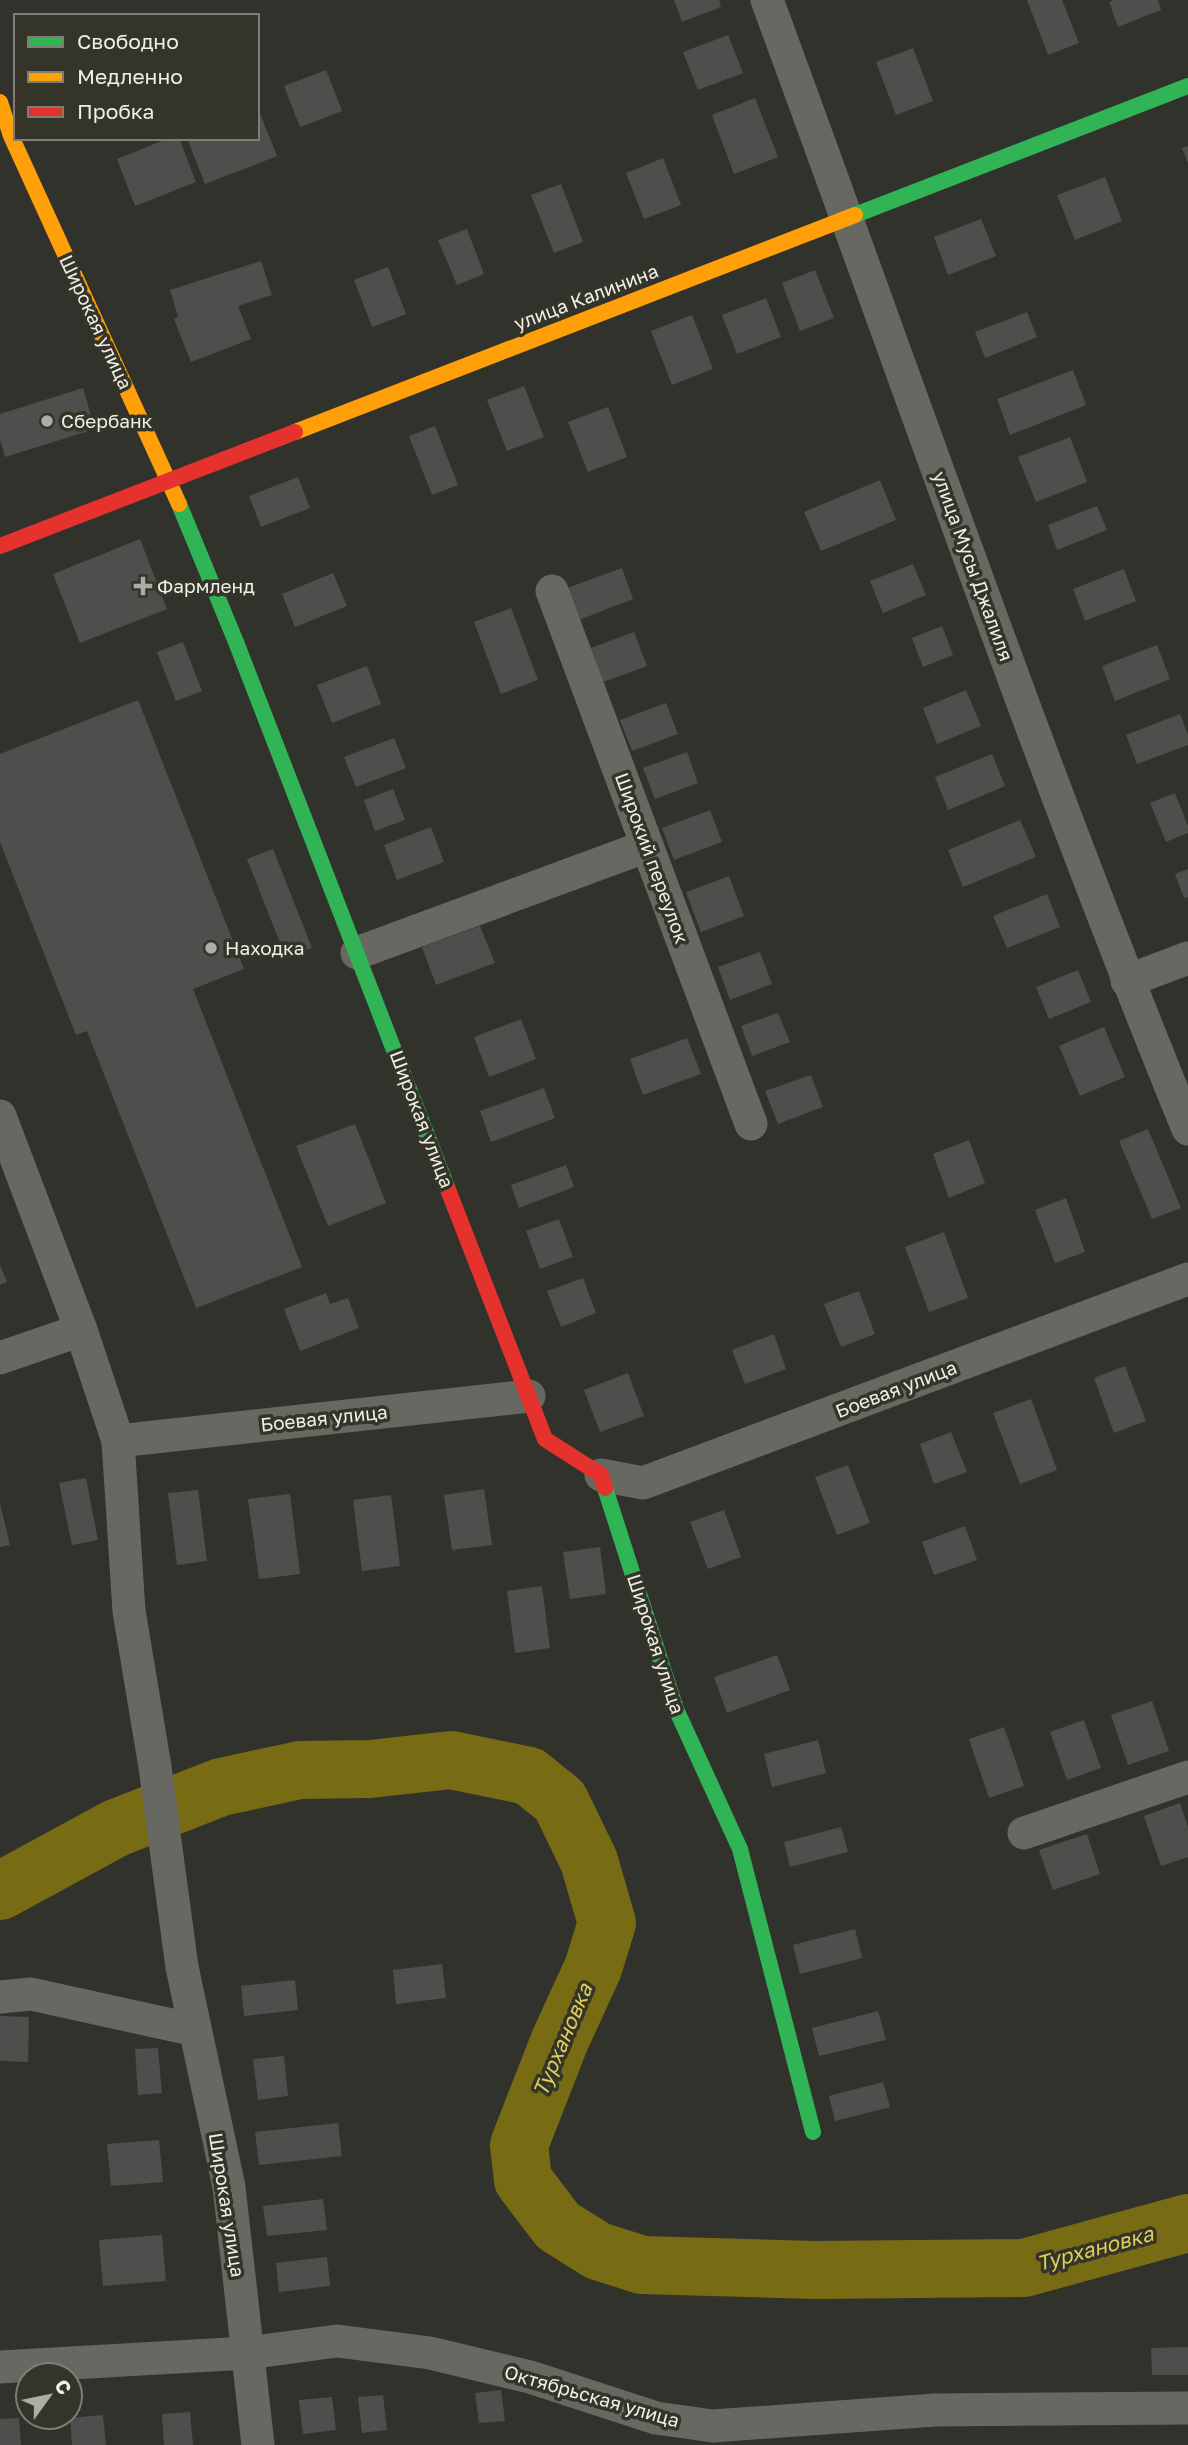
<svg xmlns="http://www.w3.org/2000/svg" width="1188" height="2445" font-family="'Golos Text',sans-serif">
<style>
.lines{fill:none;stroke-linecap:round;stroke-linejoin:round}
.river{stroke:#776b14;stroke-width:58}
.building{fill:#4e4e4c}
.street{stroke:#686863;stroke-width:33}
.fast{stroke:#30b455;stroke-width:16}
.slow{stroke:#ff9f0a;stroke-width:16}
.jam{stroke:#e5322d;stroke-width:16}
.poi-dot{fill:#adaca6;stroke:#353429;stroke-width:2.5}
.labels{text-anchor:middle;stroke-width:7;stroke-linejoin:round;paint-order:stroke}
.street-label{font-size:19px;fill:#efeee7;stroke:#353429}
.poi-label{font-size:19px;fill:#efeee7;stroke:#353429;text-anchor:start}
.water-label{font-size:21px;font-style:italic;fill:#dfce59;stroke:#353429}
</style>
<rect width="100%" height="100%" fill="#32322c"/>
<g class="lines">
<polyline class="river" points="0,1891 116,1828 221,1787 300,1770 370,1769 451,1760 529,1776 560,1801 589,1861 607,1923 593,1968 560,2040 519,2145 523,2180 558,2226 598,2251 642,2265 815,2270 1024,2268 1188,2223"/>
</g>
<g class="building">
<polygon points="674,0 719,0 721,7 682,22"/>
<polygon points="1027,0 1062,0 1079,43 1048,55"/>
<polygon points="1114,0 1158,0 1161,10 1118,27 1109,2"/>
<polygon points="728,35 743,73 698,90 683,52"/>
<polygon points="913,48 933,101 896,115 876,62"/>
<polygon points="326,70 342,111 300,127 284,86"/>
<polygon points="755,98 778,157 734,174 712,115"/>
<polygon points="257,106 277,156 205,184 187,138 257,138"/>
<polygon points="169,138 179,138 196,182 135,206 117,159"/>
<polygon points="1188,146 1188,163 1182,148"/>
<polygon points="663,158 681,205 644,219 626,173"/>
<polygon points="1105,177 1122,221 1075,240 1057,195"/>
<polygon points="561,184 583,242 554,253 531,195"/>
<polygon points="981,219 996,256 948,275 934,237"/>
<polygon points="467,229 484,274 457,285 438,240"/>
<polygon points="261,261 272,295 238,306 251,339 191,362 174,319 178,317 170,290"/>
<polygon points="388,267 406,314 372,327 354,280"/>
<polygon points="815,270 834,318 800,331 782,283"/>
<polygon points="766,298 781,337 737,354 722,315"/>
<polygon points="1027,312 1037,337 985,358 975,332"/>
<polygon points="692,315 713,369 672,385 651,331"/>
<polygon points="1073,370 1086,405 1010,435 997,399"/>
<polygon points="524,386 544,437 507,451 487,400"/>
<polygon points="83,388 95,429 5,457 0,440 0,414"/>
<polygon points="608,407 627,457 588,472 568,422"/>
<polygon points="435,426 458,485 432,495 409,436"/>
<polygon points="1070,437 1087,482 1036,502 1018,457"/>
<polygon points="298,477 310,508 261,527 249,496"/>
<polygon points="880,480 896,520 821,551 804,512"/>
<polygon points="1097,506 1107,530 1057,550 1048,525"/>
<polygon points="140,539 167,609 80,643 53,574"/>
<polygon points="913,564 926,595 883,613 870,581"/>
<polygon points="622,568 633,599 579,620 567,588"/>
<polygon points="1124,569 1136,601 1085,621 1073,589"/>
<polygon points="333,573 347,606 295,627 282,594"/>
<polygon points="511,608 538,680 501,694 474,622"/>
<polygon points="942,626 953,655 923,667 912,638"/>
<polygon points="634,632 647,666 603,682 591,648"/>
<polygon points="183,642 202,691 176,701 157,652"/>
<polygon points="1157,645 1170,679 1115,701 1102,666"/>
<polygon points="367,666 381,704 332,723 317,685"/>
<polygon points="966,690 981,726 937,744 923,708"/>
<polygon points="138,700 244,969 193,989 302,1267 196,1308 87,1031 76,1035 0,842 0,754"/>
<polygon points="666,703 678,734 632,751 620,720"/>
<polygon points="1180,714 1188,735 1188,745 1137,764 1126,735"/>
<polygon points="394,738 406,768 356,787 344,757"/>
<polygon points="687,752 698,783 655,799 643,768"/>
<polygon points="992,754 1005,786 948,810 935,777"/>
<polygon points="393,789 405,820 375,831 364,800"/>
<polygon points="1175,793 1188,826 1188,833 1166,842 1150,803"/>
<polygon points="710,810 722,842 674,860 662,828"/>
<polygon points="1020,820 1036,857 963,887 948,850"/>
<polygon points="431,827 444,862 397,880 384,845"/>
<polygon points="273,849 312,948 286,958 247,859"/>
<polygon points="1188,869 1188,897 1184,898 1175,874"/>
<polygon points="729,876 744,916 701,932 686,892"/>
<polygon points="1047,894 1060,927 1007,948 993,916"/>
<polygon points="480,926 495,963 436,985 422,947"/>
<polygon points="760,952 772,984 730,1000 718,967"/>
<polygon points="1078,970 1091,1002 1049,1019 1036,987"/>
<polygon points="778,1013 790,1042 752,1056 741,1026"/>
<polygon points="521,1019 536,1059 489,1077 474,1037"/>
<polygon points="1104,1027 1125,1077 1080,1096 1059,1046"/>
<polygon points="687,1038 701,1074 643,1095 630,1059"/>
<polygon points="811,1075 823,1107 778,1124 765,1091"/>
<polygon points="544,1088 555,1118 491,1142 480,1111"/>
<polygon points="355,1124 386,1203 328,1226 296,1146"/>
<polygon points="1148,1129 1181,1208 1152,1219 1119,1141"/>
<polygon points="969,1140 985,1183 949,1198 933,1154"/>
<polygon points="566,1165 574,1187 519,1208 511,1185"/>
<polygon points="1066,1198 1085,1252 1055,1263 1035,1210"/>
<polygon points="559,1219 573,1257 540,1269 526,1231"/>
<polygon points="944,1232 968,1298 929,1312 905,1247"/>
<polygon points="0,1265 7,1282 0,1285"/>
<polygon points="583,1278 596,1313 561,1327 547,1291"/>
<polygon points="859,1291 875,1334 841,1347 824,1304"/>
<polygon points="326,1293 330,1304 348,1298 359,1328 300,1351 284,1309"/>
<polygon points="774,1334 786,1369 745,1384 732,1350"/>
<polygon points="1125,1366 1146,1421 1114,1433 1094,1378"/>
<polygon points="628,1373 644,1416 600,1432 584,1390"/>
<polygon points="1031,1399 1057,1470 1020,1484 993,1413"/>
<polygon points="951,1432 967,1472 934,1484 920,1444"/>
<polygon points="848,1465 870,1523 837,1535 815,1477"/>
<polygon points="86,1478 98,1540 72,1545 59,1483"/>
<polygon points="484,1489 492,1545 452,1550 444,1495"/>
<polygon points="198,1490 207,1561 177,1565 168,1493"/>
<polygon points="290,1494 300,1574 259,1579 248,1499"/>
<polygon points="391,1495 400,1566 362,1571 353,1500"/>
<polygon points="0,1503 10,1545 0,1547"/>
<polygon points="724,1510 741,1557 708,1569 690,1522"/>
<polygon points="965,1526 977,1560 934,1575 922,1542"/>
<polygon points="600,1547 606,1594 570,1599 563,1552"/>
<polygon points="542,1586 550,1648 515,1653 507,1591"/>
<polygon points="777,1655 790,1690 727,1713 714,1677"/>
<polygon points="1152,1701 1169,1751 1128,1765 1111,1715"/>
<polygon points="1084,1720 1101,1768 1067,1780 1050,1732"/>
<polygon points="1004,1727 1024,1786 989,1798 969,1739"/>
<polygon points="818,1740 826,1773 772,1787 764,1754"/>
<polygon points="1180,1803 1188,1827 1188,1857 1161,1866 1144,1816"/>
<polygon points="841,1827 848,1852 790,1867 784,1842"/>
<polygon points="1087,1834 1100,1874 1053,1890 1039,1850"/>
<polygon points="855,1929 862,1958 800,1974 793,1945"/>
<polygon points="442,1964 446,1998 396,2004 393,1970"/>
<polygon points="295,1980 298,2010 244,2016 241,1986"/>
<polygon points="878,2011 886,2040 819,2056 812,2028"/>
<polygon points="0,2016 29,2017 28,2062 0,2061"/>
<polygon points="158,2048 162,2093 138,2095 135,2049"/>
<polygon points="284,2056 288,2096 258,2100 253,2059"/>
<polygon points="883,2082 890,2107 835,2121 829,2096"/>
<polygon points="338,2123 342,2156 259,2165 255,2132"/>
<polygon points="159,2140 163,2182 111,2186 107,2144"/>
<polygon points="323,2199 327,2230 267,2236 263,2206"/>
<polygon points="162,2235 166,2281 103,2286 99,2240"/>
<polygon points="327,2257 330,2286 279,2292 276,2263"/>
<polygon points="1188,2347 1188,2375 1152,2375 1151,2348"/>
<polygon points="501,2390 505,2421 479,2423 475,2393"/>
<polygon points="383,2395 387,2430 362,2433 358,2397"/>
<polygon points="332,2397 336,2430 303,2434 299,2400"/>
<polygon points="190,2412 193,2445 164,2445 162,2414"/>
<polygon points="103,2415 106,2445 72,2445 70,2418"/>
<polygon points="19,2418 21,2445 0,2445 0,2419"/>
</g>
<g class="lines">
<g class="street">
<path d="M767,0C906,377 1036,757 1188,1129"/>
<polyline points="552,591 751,1124"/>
<polyline points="357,953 647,846"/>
<polyline points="1127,981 1188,958"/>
<polyline points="0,1116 81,1330 118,1441 129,1611 155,1767 182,1967 229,2187 258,2445"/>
<polyline points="0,1358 81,1330"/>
<polyline points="118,1441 529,1396"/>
<polyline points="601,1475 643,1483 1188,1279"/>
<polyline points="1024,1833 1188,1777"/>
<polyline points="0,1997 31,1994 195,2030"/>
<polyline points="0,2367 247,2353 337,2341 430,2353 530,2377 656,2418 713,2426 935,2410 1188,2408"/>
</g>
<g class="fast">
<polyline points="855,215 1188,86"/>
<polyline points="179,504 236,642 447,1187"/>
<polyline points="605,1488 676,1709 740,1849 813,2132"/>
</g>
<g class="slow">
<polyline points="0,102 11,136 179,504"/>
<polyline points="295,432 855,215"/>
</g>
<g class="jam">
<polyline points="0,546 295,432"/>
<polyline points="447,1187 545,1439 601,1475 605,1488"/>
</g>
</g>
<g class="poi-dot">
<circle cx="47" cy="421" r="7"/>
<path d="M139.5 575.5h7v7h7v7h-7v7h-7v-7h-7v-7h7z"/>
<circle cx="211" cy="948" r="7"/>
</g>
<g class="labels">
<g class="street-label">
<text transform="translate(586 297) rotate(-21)" y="7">улица Калинина</text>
<text transform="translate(96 322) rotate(65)" y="7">Широкая улица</text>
<text transform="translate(973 566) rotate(70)" y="7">улица Мусы Джалиля</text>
<text transform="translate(652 858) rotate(70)" y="7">Широкий переулок</text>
<text transform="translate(422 1119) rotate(69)" y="7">Широкая улица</text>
<text transform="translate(896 1389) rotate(-21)" y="7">Боевая улица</text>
<text transform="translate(324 1418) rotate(-6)" y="7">Боевая улица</text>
<text transform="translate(656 1644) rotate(72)" y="7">Широкая улица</text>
<text transform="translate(227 2205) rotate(81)" y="7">Широкая улица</text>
<text transform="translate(592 2396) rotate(16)" y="7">Октябрьская улица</text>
</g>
<g class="poi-label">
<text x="61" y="428">Сбербанк</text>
<text x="157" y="593">Фармленд</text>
<text x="225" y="955">Находка</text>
</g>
<g class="water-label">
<text transform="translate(563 2040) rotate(-67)" y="7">Турхановка</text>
<text transform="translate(1095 2249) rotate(-15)" y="7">Турхановка</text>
</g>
</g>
<rect x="14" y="14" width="245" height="126" fill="#353429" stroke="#7f7e75" stroke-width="2"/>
<rect x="28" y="37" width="35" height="10" fill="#30b455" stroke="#7f7e75" stroke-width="2"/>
<text x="77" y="49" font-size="21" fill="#efeee7">Свободно</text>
<rect x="28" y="72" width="35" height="10" fill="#ff9f0a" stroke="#7f7e75" stroke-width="2"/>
<text x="77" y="84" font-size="21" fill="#efeee7">Медленно</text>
<rect x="28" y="107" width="35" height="10" fill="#e5322d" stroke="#7f7e75" stroke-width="2"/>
<text x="77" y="119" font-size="21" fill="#efeee7">Пробка</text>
<g transform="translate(49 2396) rotate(57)"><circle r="33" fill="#353429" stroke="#7f7e75" stroke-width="2"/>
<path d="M0-5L12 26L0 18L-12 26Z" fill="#adaca6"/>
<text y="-10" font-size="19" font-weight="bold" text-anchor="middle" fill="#efeee7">С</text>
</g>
</svg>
